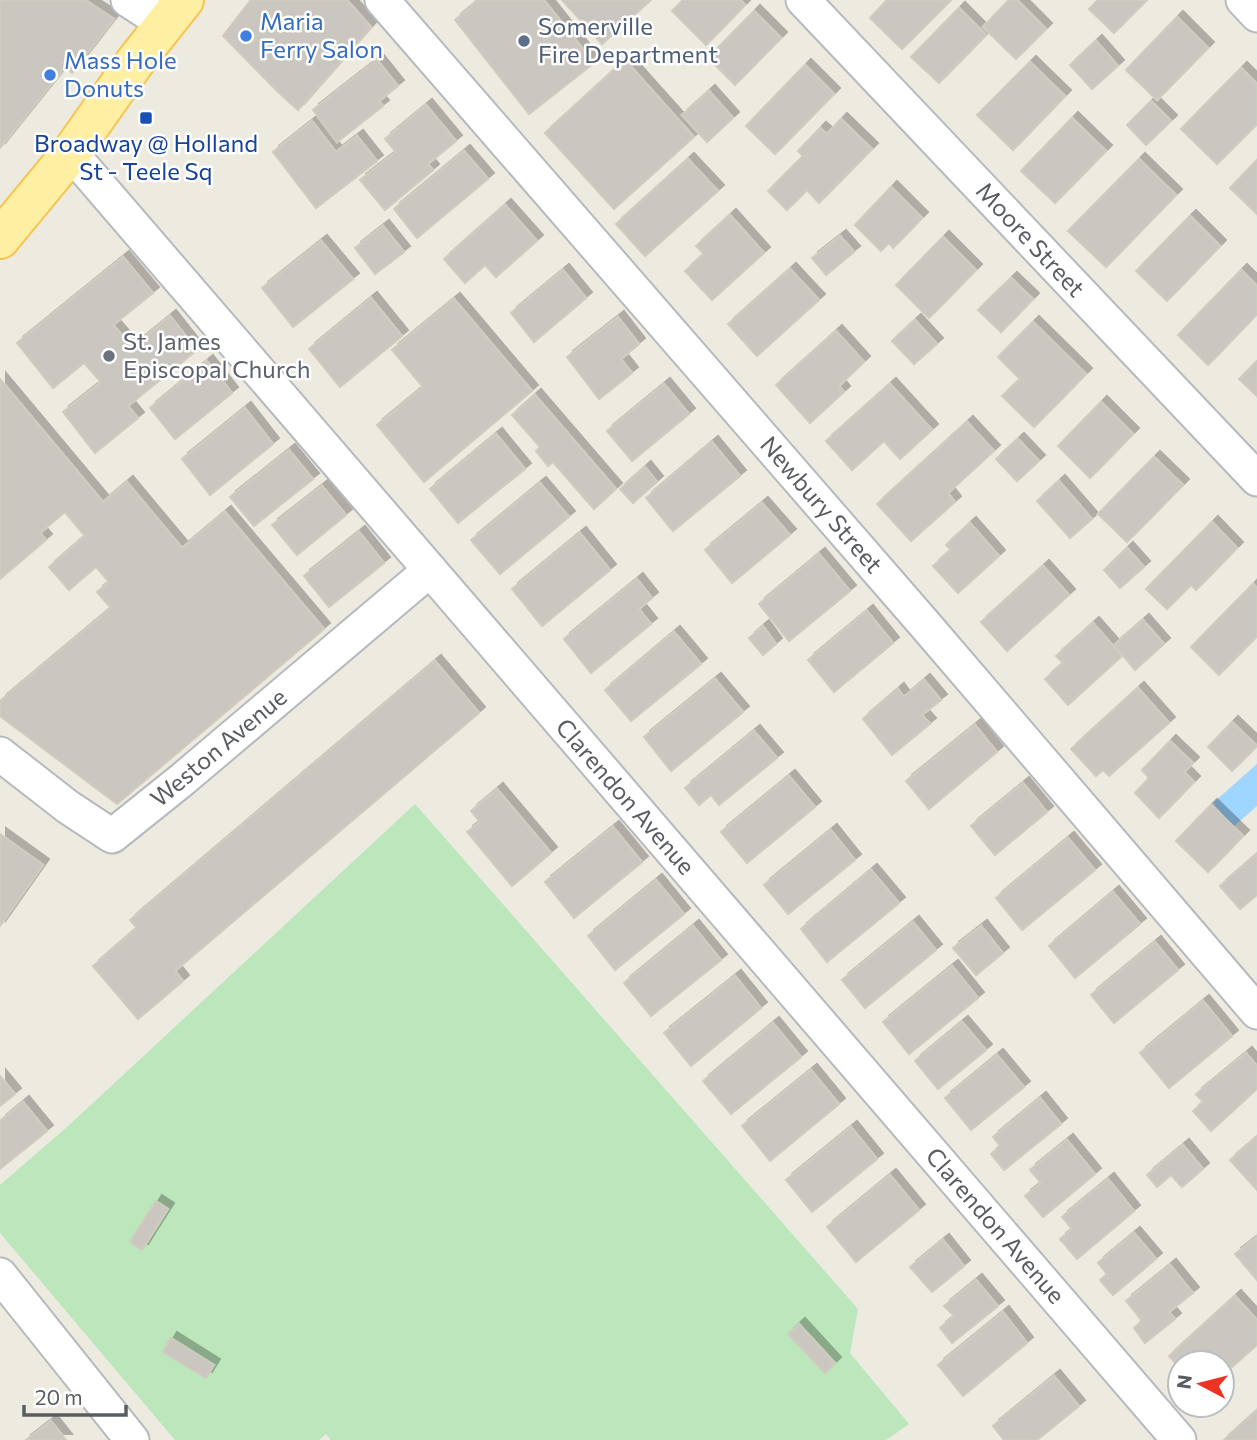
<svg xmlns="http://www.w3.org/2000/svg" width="1257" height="1440" font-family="Commissioner,sans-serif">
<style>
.green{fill:#bce6bb}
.water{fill:#9ed6ff}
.building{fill:#cac6c0;stroke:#d1cbbf;stroke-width:2;filter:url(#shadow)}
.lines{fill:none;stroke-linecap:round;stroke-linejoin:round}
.minor-casing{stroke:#b6b9be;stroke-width:37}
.major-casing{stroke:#f5c551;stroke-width:42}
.minor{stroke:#fff;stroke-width:33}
.major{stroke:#ffefa3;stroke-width:38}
.shop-dot{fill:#3f7fe0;stroke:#fff;stroke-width:2.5}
.service-dot{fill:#5c6f8a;stroke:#fff;stroke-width:2.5}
.transit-dot{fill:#1a4fb4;stroke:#fff;stroke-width:2.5}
.worship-dot{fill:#6b7280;stroke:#fff;stroke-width:2.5}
.labels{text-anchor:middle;stroke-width:5;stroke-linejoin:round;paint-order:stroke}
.shop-label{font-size:24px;fill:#366cbe;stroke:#fff;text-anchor:start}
.service-label{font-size:24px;fill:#4e5e75;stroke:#fff;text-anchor:start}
.transit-label{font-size:24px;fill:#164399;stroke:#fff}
.street-label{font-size:24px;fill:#595d62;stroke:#fff}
.worship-label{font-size:24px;fill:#5b616d;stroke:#fff;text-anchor:start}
</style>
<defs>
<filter id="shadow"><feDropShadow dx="6" dy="-6" stdDeviation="0" flood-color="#0004"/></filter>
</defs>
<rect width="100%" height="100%" fill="#edeae0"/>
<polygon class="green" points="415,804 858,1309 850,1353 909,1424 886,1440 331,1440 326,1434 319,1440 175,1440 0,1233 0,1185 66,1128"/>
<polygon class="water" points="1257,764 1257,806 1233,827 1213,803"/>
<g class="building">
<polygon points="0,0 85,0 114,19 72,73 65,67 0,148"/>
<polygon points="258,0 347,0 371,27 298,110 278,92 223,36 250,1"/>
<polygon points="479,0 544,0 594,63 529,114 455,20"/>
<polygon points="562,0 651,0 602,44"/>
<polygon points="683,0 740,0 745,5 706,45 672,11"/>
<polygon points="887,0 951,0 902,49 870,18"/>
<polygon points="1009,0 1017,0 1046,29 1016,59 983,27"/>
<polygon points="1098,0 1147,0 1114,33 1089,9"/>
<polygon points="959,8 986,35 939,83 911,57"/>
<polygon points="754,11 781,38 735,85 708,58"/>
<polygon points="1177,17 1208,48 1157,100 1126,70"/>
<polygon points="1096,41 1118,66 1092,89 1070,65"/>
<polygon points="377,60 398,86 379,101 383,106 337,142 313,110"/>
<polygon points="625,60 694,137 614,209 545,133"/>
<polygon points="1030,62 1065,96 1013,150 977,115"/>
<polygon points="805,65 834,94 775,154 746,126"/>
<polygon points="1241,68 1257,84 1257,124 1217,164 1181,129"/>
<polygon points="709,91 733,118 707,142 682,115"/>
<polygon points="1151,101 1171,121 1146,145 1127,125"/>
<polygon points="426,105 456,141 428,164 433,170 385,210 360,180 396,152 385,139"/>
<polygon points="1072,118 1106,151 1055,203 1021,171"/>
<polygon points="841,119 872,149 819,203 807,190 787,210 768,191 803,156 798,151 820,128 827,134"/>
<polygon points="312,121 336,152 357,136 377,161 316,208 273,152"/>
<polygon points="464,151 488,179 417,238 394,209"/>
<polygon points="688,159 718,191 645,256 616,224"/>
<polygon points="1139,159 1176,195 1106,267 1068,231"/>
<polygon points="1257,160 1257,214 1230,188"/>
<polygon points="891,187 922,218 893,248 889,243 881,251 855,225"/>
<polygon points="505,205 537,241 496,277 485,265 465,283 444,259"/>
<polygon points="730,215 764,253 712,300 685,271 704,254 696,246"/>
<polygon points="1190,216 1220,246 1167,301 1136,271"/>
<polygon points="383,226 404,252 375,274 355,248"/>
<polygon points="840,236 854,252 826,275 812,258"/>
<polygon points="943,237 976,270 929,318 896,285"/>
<polygon points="321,241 353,279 293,327 262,288"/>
<polygon points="123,257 153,293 113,325 132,347 170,316 197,350 128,406 138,418 95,453 63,412 101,382 84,363 53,388 17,343"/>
<polygon points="790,269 819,300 757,356 728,324"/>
<polygon points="563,270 586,298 534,342 511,313"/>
<polygon points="1241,270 1257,286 1257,314 1208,365 1178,335"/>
<polygon points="1011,278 1033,299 1001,332 978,310"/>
<polygon points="371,298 402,336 340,387 309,349"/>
<polygon points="454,299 532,391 424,482 377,425 423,387 392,350"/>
<polygon points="618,317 639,344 621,359 632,373 599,399 567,357"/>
<polygon points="915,320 937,344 914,364 892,341"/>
<polygon points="1033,322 1086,374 1034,427 1002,396 1020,379 998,357"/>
<polygon points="836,331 864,362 839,386 844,392 810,423 776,385"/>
<polygon points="207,361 232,393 175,439 150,408"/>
<polygon points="1257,361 1257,396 1239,379"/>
<polygon points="0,379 103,502 127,482 182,548 225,512 324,629 117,804 0,716 0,701 111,608 97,592 109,582 96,567 69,590 49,567 85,536 65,512 40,533 46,540 0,579"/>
<polygon points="664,384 689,414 632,461 607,431"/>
<polygon points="890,384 932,430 900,459 884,441 852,470 826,441"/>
<polygon points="535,395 616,489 594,509 553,462 548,466 536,451 540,447 512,415"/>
<polygon points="1101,402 1133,434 1090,478 1058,446"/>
<polygon points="245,408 273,444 210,495 182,459"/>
<polygon points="967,422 994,451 948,493 955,502 911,541 877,504"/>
<polygon points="496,434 525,469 458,523 430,489"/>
<polygon points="1018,439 1039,461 1017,481 996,459"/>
<polygon points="712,442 740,476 673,531 646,498"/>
<polygon points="289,450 313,479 254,526 230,497"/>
<polygon points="1154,457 1183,485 1127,542 1098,514"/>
<polygon points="645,467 657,482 633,503 620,489"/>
<polygon points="1059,481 1092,519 1070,538 1037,501"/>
<polygon points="540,483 569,517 500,574 471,540"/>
<polygon points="322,486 346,515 297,555 272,525"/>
<polygon points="762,503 790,535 732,583 705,550"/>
<polygon points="1212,522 1237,548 1196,590 1191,585 1167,609 1146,589"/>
<polygon points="970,523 999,556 958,593 933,566 951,550 946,545"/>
<polygon points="359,532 384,563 329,607 304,576"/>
<polygon points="580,533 610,570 542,626 512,589"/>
<polygon points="1127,548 1144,567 1120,588 1104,570"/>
<polygon points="819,554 850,591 789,641 759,604"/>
<polygon points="1043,566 1069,595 1007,651 981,622"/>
<polygon points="637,579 652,598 639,609 651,624 591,673 564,639"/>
<polygon points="1253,584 1257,588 1257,636 1219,675 1191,647"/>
<polygon points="867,611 893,643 834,692 808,660"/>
<polygon points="1143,620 1164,644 1135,670 1114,645"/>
<polygon points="1093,623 1122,656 1068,705 1045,679 1063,663 1056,656"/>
<polygon points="763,626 776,644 763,655 749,638"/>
<polygon points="674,632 701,664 631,721 605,690"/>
<polygon points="435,661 479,713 175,971 183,981 138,1019 93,966 137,928 130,920"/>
<polygon points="715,679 743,712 671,771 644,737"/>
<polygon points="924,680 941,700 922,715 930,724 892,755 863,719 898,689 904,697"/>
<polygon points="1138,688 1169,723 1109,776 1103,770 1096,776 1071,749"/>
<polygon points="1232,722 1257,746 1232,771 1208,747"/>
<polygon points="975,725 997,752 929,809 906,781"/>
<polygon points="754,731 777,758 719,805 711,795 699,805 685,788"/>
<polygon points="1170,741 1193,763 1184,772 1194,782 1159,818 1135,793 1149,778 1142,770"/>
<polygon points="789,776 815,807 747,863 721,832"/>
<polygon points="1023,783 1047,812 995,855 971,826"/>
<polygon points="497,789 551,853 512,886 467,832 480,822 471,811"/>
<polygon points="1211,805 1243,836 1208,872 1176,841"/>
<polygon points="613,827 642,862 574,918 545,882"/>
<polygon points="831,830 855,860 788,914 764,885"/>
<polygon points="0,834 43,865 0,926"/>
<polygon points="1068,838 1095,870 1022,930 996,898"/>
<polygon points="1257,854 1257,895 1240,909 1220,886"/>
<polygon points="871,870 899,903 827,962 801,929"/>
<polygon points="656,880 684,914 615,970 588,936"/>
<polygon points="1113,892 1140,924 1075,978 1049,946"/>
<polygon points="913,922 936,950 865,1008 842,980"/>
<polygon points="693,926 721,960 651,1016 624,983"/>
<polygon points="981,926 1003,953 976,975 953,948"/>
<polygon points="1155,942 1178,970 1114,1023 1091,995"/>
<polygon points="952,966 978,998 909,1054 883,1022"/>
<polygon points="735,976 761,1008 691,1066 664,1033"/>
<polygon points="1203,1001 1232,1036 1169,1088 1140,1053"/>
<polygon points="962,1022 986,1050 938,1089 915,1061"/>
<polygon points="773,1023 801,1057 731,1114 703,1081"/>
<polygon points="1246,1053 1257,1066 1257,1089 1211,1131 1193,1111 1203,1102 1196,1094"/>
<polygon points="997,1055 1024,1087 971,1130 945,1098"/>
<polygon points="811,1070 839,1104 770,1161 742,1126"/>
<polygon points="0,1076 15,1094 0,1106"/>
<polygon points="1040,1098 1061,1124 1004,1170 991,1154 1000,1146 993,1137"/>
<polygon points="23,1102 47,1131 0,1169 0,1121"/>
<polygon points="851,1127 877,1159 812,1212 786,1180"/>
<polygon points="1257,1137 1257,1190 1230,1160"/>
<polygon points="1067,1140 1095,1174 1043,1217 1025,1196 1041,1183 1030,1170"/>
<polygon points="1183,1145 1203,1169 1182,1187 1171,1175 1157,1187 1147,1175"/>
<polygon points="890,1175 919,1210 856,1262 827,1227"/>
<polygon points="1108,1179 1134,1211 1077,1259 1060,1239 1072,1229 1062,1217"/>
<polygon points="156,1201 168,1209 142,1250 130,1242"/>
<polygon points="1134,1233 1156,1259 1113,1295 1100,1280 1107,1274 1098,1263"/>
<polygon points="1257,1237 1257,1280 1235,1254"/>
<polygon points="943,1240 964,1266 932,1292 910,1267"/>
<polygon points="1170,1265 1193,1293 1169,1312 1175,1319 1145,1343 1134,1328 1142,1321 1126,1301"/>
<polygon points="976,1280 998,1306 952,1343 940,1328 954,1316 944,1306"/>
<polygon points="1235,1296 1257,1320 1257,1345 1222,1376 1222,1363 1180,1363 1180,1368 1169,1356"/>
<polygon points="1003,1312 1027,1343 963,1396 938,1365"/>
<polygon points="799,1324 835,1363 825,1373 788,1334"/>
<polygon points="171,1338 214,1365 206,1378 163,1352"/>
<polygon points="1054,1376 1079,1406 1037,1440 1004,1440 993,1426"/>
<polygon points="1257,1410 1257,1440 1224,1440"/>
<polygon points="51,1421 66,1440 26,1440"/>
</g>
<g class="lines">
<g class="minor-casing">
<g id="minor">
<polyline points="128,0 165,24"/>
<polyline points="382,0 921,620 1257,1012"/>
<polyline points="803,0 1257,479"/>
<polyline points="1243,0 1257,15"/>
<polyline points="71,153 1179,1440"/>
<polyline points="0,754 68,807 112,836 183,779 430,570"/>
<polyline points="0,1275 132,1440"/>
</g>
</g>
<g class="major-casing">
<polyline id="major" points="0,239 71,153 135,62 184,0"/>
</g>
<use href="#minor" class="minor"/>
<use href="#major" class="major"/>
</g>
<g class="shop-dot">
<circle cx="246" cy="36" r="7"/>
<circle cx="50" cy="75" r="7"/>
</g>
<circle class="service-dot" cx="524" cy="41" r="7"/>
<rect class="transit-dot" x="139" y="111" width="14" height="14" rx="3.5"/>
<circle class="worship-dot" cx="109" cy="356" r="7"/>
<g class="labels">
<g class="shop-label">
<text x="260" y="30">Maria<tspan x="260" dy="28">Ferry Salon</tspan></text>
<text x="64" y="69">Mass Hole<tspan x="64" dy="28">Donuts</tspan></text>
</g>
<g class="service-label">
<text x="538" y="35">Somerville<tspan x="538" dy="28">Fire Department</tspan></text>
</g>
<g class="transit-label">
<text x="146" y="152">Broadway @ Holland<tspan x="146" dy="28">St - Teele Sq</tspan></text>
</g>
<g class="street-label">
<text transform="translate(1030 240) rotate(47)" y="8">Moore Street</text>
<text transform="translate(821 505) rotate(49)" y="8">Newbury Street</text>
<text transform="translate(219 748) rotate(-40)" y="8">Weston Avenue</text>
<text transform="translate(625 797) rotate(49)" y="8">Clarendon Avenue</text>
<text transform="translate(995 1226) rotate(49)" y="8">Clarendon Avenue</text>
</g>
<g class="worship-label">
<text x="123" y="350">St. James<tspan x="123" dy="28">Episcopal Church</tspan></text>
</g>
</g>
<g transform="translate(1201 1384) rotate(277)"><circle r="33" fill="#ffffff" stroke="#bdbec0" stroke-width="2"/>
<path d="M0-5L12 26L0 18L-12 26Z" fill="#ee3325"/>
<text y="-10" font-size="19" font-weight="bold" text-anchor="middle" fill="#595d62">N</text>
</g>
<path d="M24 1405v10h102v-10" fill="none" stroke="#595d62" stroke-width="3.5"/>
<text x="35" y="1405" font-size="21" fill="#595d62" stroke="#ffffff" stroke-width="5" paint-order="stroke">20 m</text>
</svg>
